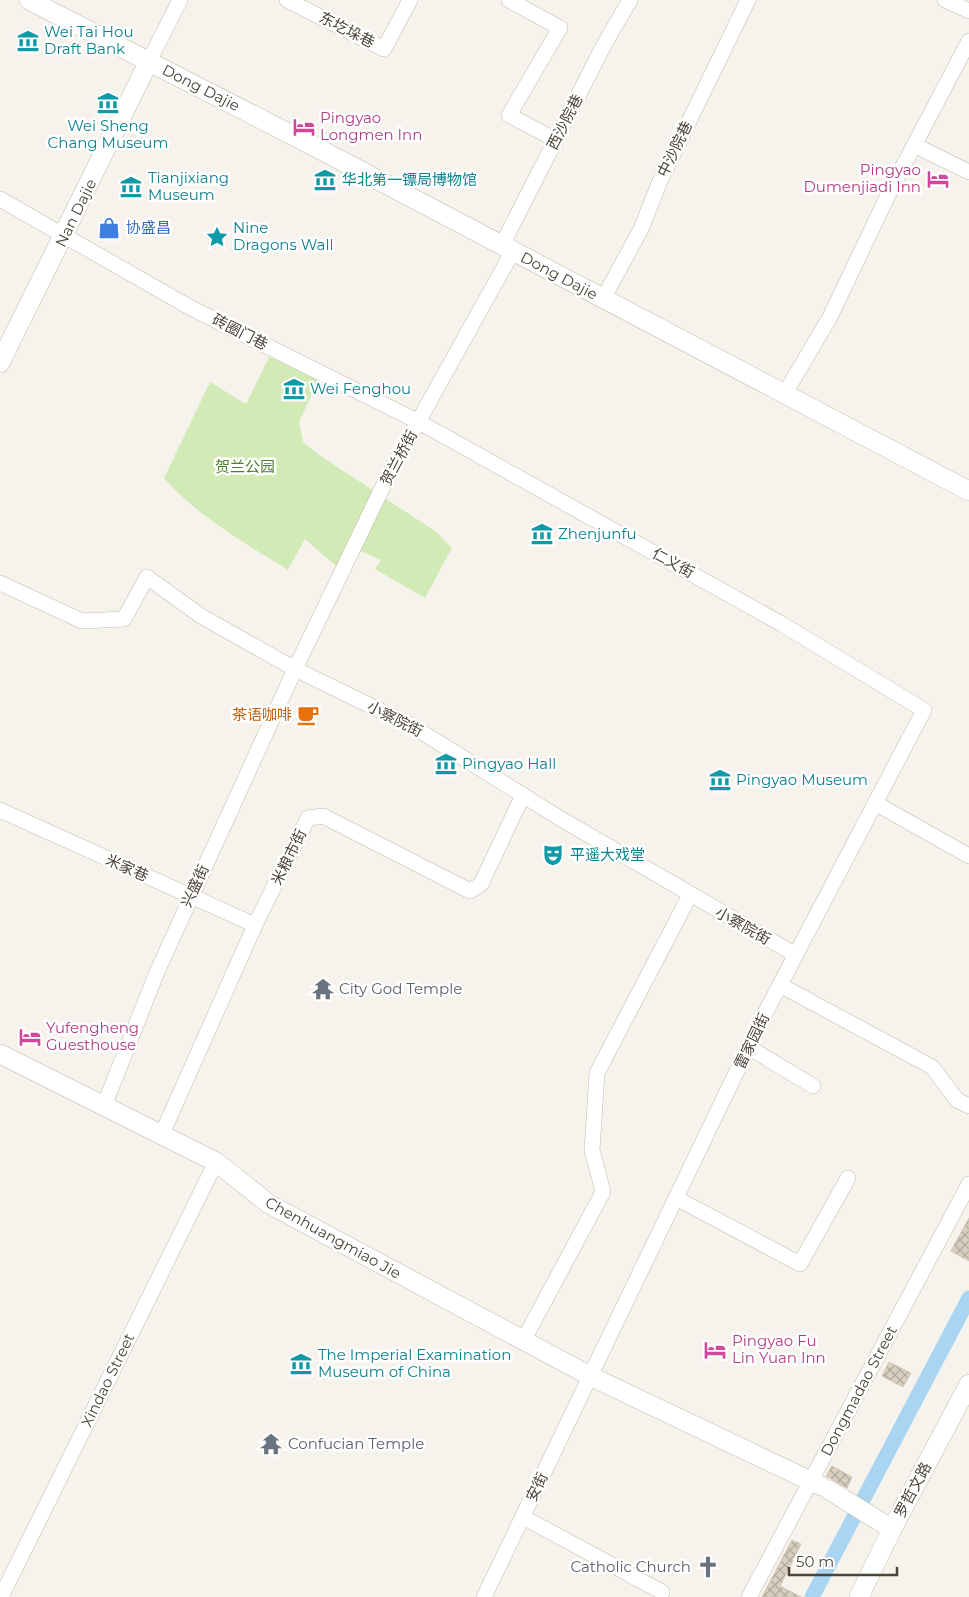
<svg xmlns="http://www.w3.org/2000/svg" width="969" height="1597" font-family="Montserrat,'Noto Sans SC',sans-serif">
<style>
.green{fill:#d2eab5}
.lines{fill:none;stroke-linecap:round;stroke-linejoin:round}
.canal{stroke:#a9d4f2;stroke-width:15}
.building{fill:url(#building-cross-hatch);stroke:#d3c7b4}
.minor-casing{stroke:#c2bbae;stroke-width:16}
.tertiary-casing{stroke:#c2bbae;stroke-width:20}
.minor{stroke:#fff;stroke-width:15}
.tertiary{stroke:#fff;stroke-width:19}
.labels{text-anchor:middle;stroke-width:5;stroke-linejoin:round;paint-order:stroke}
.street-label{font-size:15px;fill:#4b4439;stroke:#fff}
.culture-label{font-size:15px;fill:#0d838f;stroke:#fff;text-anchor:start}
.hotel-label{font-size:15px;fill:#b23c85;stroke:#fff;text-anchor:start}
.shop-label{font-size:15px;fill:#366cbe;stroke:#fff;text-anchor:start}
.park-label{font-size:15px;fill:#4a7f2a;stroke:#fff}
.food-label{font-size:15px;fill:#c56008;stroke:#fff;text-anchor:end}
.worship-label{font-size:15px;fill:#5b616d;stroke:#fff;text-anchor:start}
</style>
<defs>
<pattern id="building-cross-hatch" width="8" height="8" patternUnits="userSpaceOnUse" patternTransform="scale(1.25)"><rect width="8" height="8" fill="#d8cfc1"/><path d="M0 0l8 8M0 8l8-8" fill="none" stroke="#b1aa9e"/></pattern>
</defs>
<rect width="100%" height="100%" fill="#f6f3ec"/>
<path class="green" d="M269,357L319,379L299,422L303,442L319,455L435,531L452,548L425,598L375,569L381,560L348,545L336,566L305,539L288,570C245,543 198,517 164,478L210,382L246,404Z"/>
<g class="lines">
<polyline class="canal" points="812,1597 969,1298"/>
</g>
<g class="building">
<polygon points="969,1218 969,1261 951,1251"/>
<polygon points="889,1362 911,1373 903,1387 882,1376"/>
<polygon points="832,1466 852,1477 847,1488 826,1476"/>
<polygon points="792,1540 801,1544 780,1586 801,1597 762,1597"/>
</g>
<g class="lines">
<g class="minor-casing">
<g id="minor">
<polyline points="287,0 384,49 410,0"/>
<polyline points="509,0 560,28 509,115 556,140"/>
<polyline points="945,0 969,11"/>
<polyline points="149,61 180,0"/>
<polyline points="914,145 969,172"/>
<polyline points="0,199 191,308 419,422 780,623 924,710 761,1021 484,1597"/>
<polyline points="502,245 605,43 630,0"/>
<polyline points="603,299 641,229 660,181 748,0"/>
<polyline points="784,395 830,317 890,191 969,41"/>
<polyline points="0,583 82,621 124,619 147,577 201,616 295,669 412,726 561,819 796,955"/>
<polyline points="875,803 969,856"/>
<polyline points="0,810 255,925"/>
<polyline points="780,985 932,1067 957,1100 969,1106"/>
<polyline points="748,1047 813,1086"/>
<polyline points="104,1106 157,972 295,669 388,476 513,251"/>
<polyline points="162,1134 255,925 308,818 323,816 470,891 481,884 523,795"/>
<polyline points="676,1198 800,1264 848,1178"/>
<polyline points="523,1341 603,1192 592,1150 597,1073 690,895"/>
<polyline points="523,1517 662,1592"/>
<polyline points="1,1597 216,1162"/>
<polyline points="749,1597 969,1184"/>
</g>
</g>
<g class="tertiary-casing">
<g id="tertiary">
<polyline points="29,0 325,152 969,491"/>
<polyline points="0,363 149,61"/>
<polyline points="0,1054 216,1162 269,1204 590,1376 821,1486"/>
<polyline points="829,1490 892,1529"/>
<polyline points="859,1597 892,1529 969,1384"/>
</g>
</g>
<use href="#minor" class="minor"/>
<use href="#tertiary" class="tertiary"/>
</g>
<defs>
<g id="museum-bare" transform="scale(1.725)"><path d="M0-6L6-3V-2H-6V-3ZM-5-1h2V3h-2ZM-1-1h2V3h-2ZM3-1h2V3H3ZM-6 4H6V6H-6Z" fill="#0f9aa8" stroke="#fff" stroke-width="2.5" paint-order="stroke"/></g>
<g id="hotel-bare" transform="scale(1.725)"><path d="M-6-4.5h1.5V1H6V5H4.5V3h-9V5H-6ZM-4 0a1.8 1.8 0 1 1 3.6 0ZM.5 0V-2.5h3Q6-2.5 6 0Z" fill="#d1479c" stroke="#fff" stroke-width="2.5" paint-order="stroke"/></g>
<g id="shop-bare" transform="scale(1.725)"><path d="M-5-2.5h2.3a2.7 3.5 0 0 1 5.4 0H5L5.5 6h-11ZM-1.5-2.5h3a1.5 2.3 0 0 0-3 0Z" fill="#3f7fe0" stroke="#fff" stroke-width="2.5" paint-order="stroke"/></g>
<g id="sight-bare" transform="scale(1.725)"><path d="M0-6L1.8-2.2L6-1.7L2.9 1.2L3.7 5.4L0 3.3L-3.7 5.4L-2.9 1.2L-6-1.7L-1.8-2.2Z" fill="#0f9aa8" stroke="#fff" stroke-width="2.5" paint-order="stroke"/></g>
<g id="cafe-bare" transform="scale(1.725)"><path d="M-5.5-4.5H6V0H3Q3 3.5 0 3.5H-2.5Q-5.5 3.5-5.5 0ZM3-3.2v2h1.7v-2ZM-6 4.5H4V6H-6Z" fill="#e8710a" stroke="#fff" stroke-width="2.5" paint-order="stroke"/></g>
<g id="theatre-bare" transform="scale(1.725)"><path d="M-5-5.5Q0-4 5-5.5V0Q5 5 0 6Q-5 5-5 0ZM-3.3-2.5H-1v1.5H-3.3ZM1-2.5H3.3v1.5H1ZM-2.8 1Q0 5.5 2.8 1Z" fill="#0f9aa8" stroke="#fff" stroke-width="2.5" paint-order="stroke"/></g>
<g id="temple-bare" transform="scale(1.725)"><path d="M0-6L5-2H3V0L6.5 2.5H4V6H1.5V3h-3V6H-4V2.5H-6.5L-3 0V-2H-5Z" fill="#6b7280" stroke="#fff" stroke-width="2.5" paint-order="stroke"/></g>
<g id="church-bare" transform="scale(1.725)"><path d="M-1.2-6h2.4v3.5h3.3v2.4h-3.3V6h-2.4V-.1h-3.3v-2.4h3.3Z" fill="#6b7280" stroke="#fff" stroke-width="2.5" paint-order="stroke"/></g>
</defs>
<g fill-rule="evenodd">
<use href="#museum-bare" x="28" y="41"/>
<use href="#museum-bare" x="108" y="103"/>
<use href="#hotel-bare" x="304" y="127"/>
<use href="#hotel-bare" x="938" y="179"/>
<use href="#museum-bare" x="325" y="180"/>
<use href="#museum-bare" x="131" y="187"/>
<use href="#shop-bare" x="109" y="228"/>
<use href="#sight-bare" x="217" y="237"/>
<use href="#museum-bare" x="294" y="389"/>
<use href="#museum-bare" x="542" y="534"/>
<use href="#cafe-bare" x="308" y="715"/>
<use href="#museum-bare" x="446" y="764"/>
<use href="#museum-bare" x="720" y="780"/>
<use href="#theatre-bare" x="553" y="855"/>
<use href="#temple-bare" x="323" y="989"/>
<use href="#hotel-bare" x="30" y="1037"/>
<use href="#hotel-bare" x="715" y="1350"/>
<use href="#museum-bare" x="301" y="1364"/>
<use href="#temple-bare" x="271" y="1444"/>
<use href="#church-bare" x="708" y="1567"/>
</g>
<g class="labels">
<g class="street-label">
<text transform="translate(347 30) rotate(27)" y="5">东圪垛巷</text>
<text transform="translate(201 88) rotate(27)" y="5">Dong Dajie</text>
<text transform="translate(565 122) rotate(-63)" y="5">西沙院巷</text>
<text transform="translate(675 149) rotate(-64)" y="5">中沙院巷</text>
<text transform="translate(76 213) rotate(-64)" y="5">Nan Dajie</text>
<text transform="translate(559 276) rotate(28)" y="5">Dong Dajie</text>
<text transform="translate(240 332) rotate(27)" y="5">砖圈门巷</text>
<text transform="translate(399 458) rotate(-62)" y="5">贺兰桥街</text>
<text transform="translate(673 563) rotate(29)" y="5">仁义街</text>
<text transform="translate(395 719) rotate(27)" y="5">小察院街</text>
<text transform="translate(289 857) rotate(-64)" y="5">米粮市街</text>
<text transform="translate(127 868) rotate(24)" y="5">米家巷</text>
<text transform="translate(195 886) rotate(-65)" y="5">兴盛街</text>
<text transform="translate(743 926) rotate(29)" y="5">小察院街</text>
<text transform="translate(752 1041) rotate(-64)" y="5">雷家园街</text>
<text transform="translate(333 1238) rotate(29)" y="5">Chenhuangmiao Jie</text>
<text transform="translate(108 1380) rotate(-64)" y="5">Xindao Street</text>
<text transform="translate(859 1391) rotate(-62)" y="5">Dongmadao Street</text>
<text transform="translate(537 1487) rotate(-64)" y="5">安街</text>
<text transform="translate(913 1490) rotate(-62)" y="5">罗哲文路</text>
</g>
<g class="culture-label">
<text x="44" y="37">Wei Tai Hou<tspan x="44" dy="17">Draft Bank</tspan></text>
<text x="108" y="131" text-anchor="middle">Wei Sheng<tspan x="108" dy="17">Chang Museum</tspan></text>
<text x="148" y="183">Tianjixiang<tspan x="148" dy="17">Museum</tspan></text>
<text x="342" y="185">华北第一镖局博物馆</text>
<text x="233" y="233">Nine<tspan x="233" dy="17">Dragons Wall</tspan></text>
<text x="310" y="394">Wei Fenghou</text>
<text x="558" y="539">Zhenjunfu</text>
<text x="462" y="769">Pingyao Hall</text>
<text x="736" y="785">Pingyao Museum</text>
<text x="570" y="860">平遥大戏堂</text>
<text x="318" y="1360">The Imperial Examination<tspan x="318" dy="17">Museum of China</tspan></text>
</g>
<g class="hotel-label">
<text x="320" y="123">Pingyao<tspan x="320" dy="17">Longmen Inn</tspan></text>
<text x="921" y="175" text-anchor="end">Pingyao<tspan x="921" dy="17">Dumenjiadi Inn</tspan></text>
<text x="46" y="1033">Yufengheng<tspan x="46" dy="17">Guesthouse</tspan></text>
<text x="732" y="1346">Pingyao Fu<tspan x="732" dy="17">Lin Yuan Inn</tspan></text>
</g>
<g class="shop-label">
<text x="126" y="233">协盛昌</text>
</g>
<g class="park-label">
<text x="245" y="472">贺兰公园</text>
</g>
<g class="food-label">
<text x="292" y="720">茶语咖啡</text>
</g>
<g class="worship-label">
<text x="339" y="994">City God Temple</text>
<text x="288" y="1449">Confucian Temple</text>
<text x="691" y="1572" text-anchor="end">Catholic Church</text>
</g>
</g>
<path d="M789 1567v8h108v-8" fill="none" stroke="#4b4439" stroke-width="2.5"/>
<text x="796" y="1567" font-size="15" fill="#4b4439" stroke="#ffffff" stroke-width="4" paint-order="stroke">50 m</text>
</svg>
